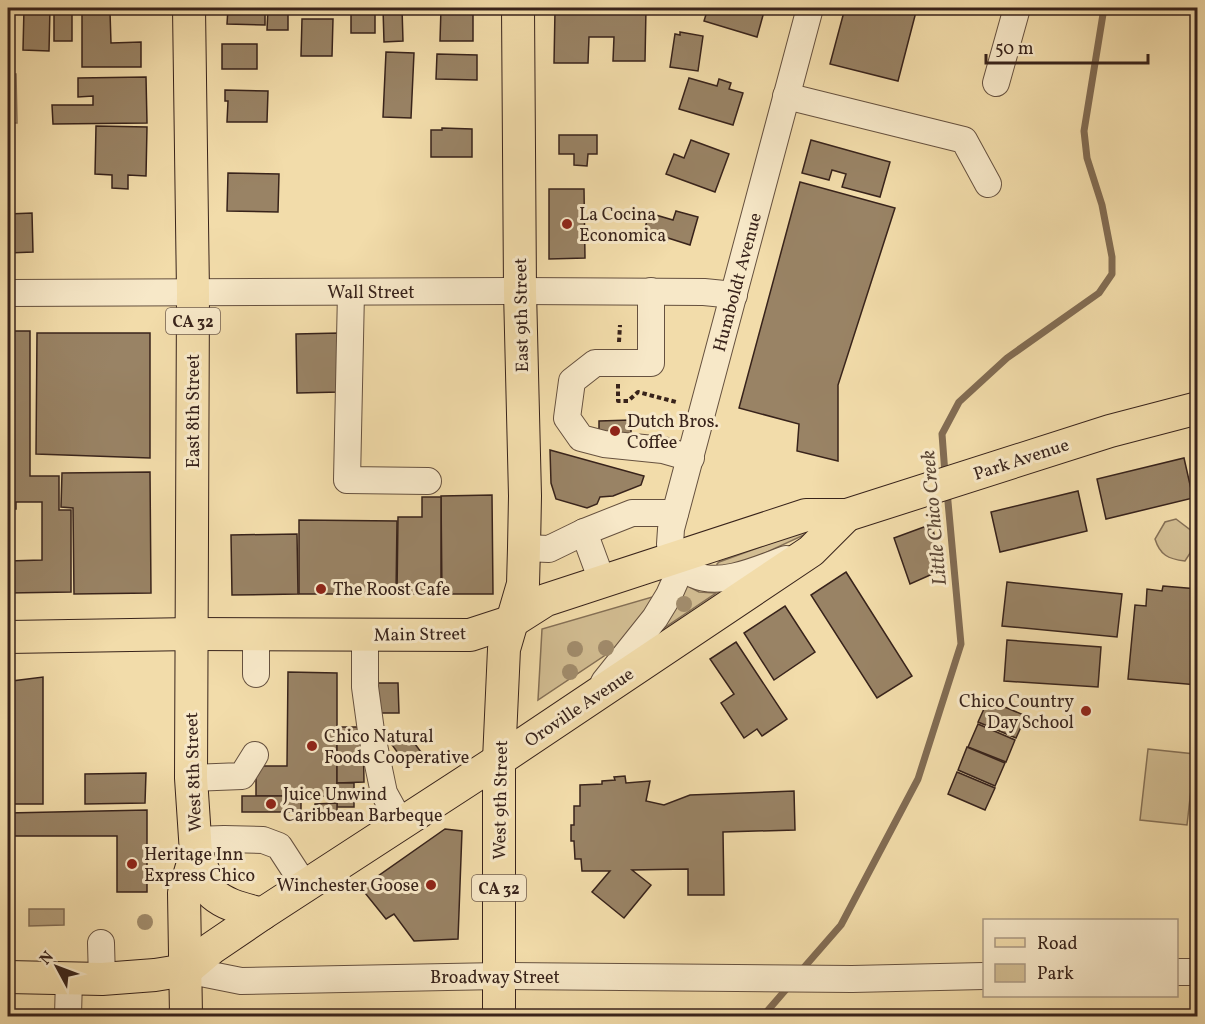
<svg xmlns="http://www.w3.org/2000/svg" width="1205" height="1024" font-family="Vollkorn,serif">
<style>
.green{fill:#d2bd92;stroke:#857056;stroke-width:1.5}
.water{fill:#b39d79;stroke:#826c53;stroke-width:1.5}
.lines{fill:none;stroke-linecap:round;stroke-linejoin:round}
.stream{stroke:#826c53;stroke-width:7}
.building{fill:#998365;stroke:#38231b;stroke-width:1.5}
.minor-casing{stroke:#66513f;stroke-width:28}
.major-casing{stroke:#38231b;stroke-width:34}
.path{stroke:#38231b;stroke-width:4;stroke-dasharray:4.5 3;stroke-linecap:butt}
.minor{stroke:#f7e8c8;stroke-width:26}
.major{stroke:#f2dcaa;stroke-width:32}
.tree{fill:#a18c6c}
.poi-dot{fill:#8f2418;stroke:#f7e8c8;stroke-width:2}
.labels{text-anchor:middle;stroke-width:6;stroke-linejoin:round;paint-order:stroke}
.shield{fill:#f7e8c8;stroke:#715e4f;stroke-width:1.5}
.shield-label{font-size:16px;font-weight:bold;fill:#38231b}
.poi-label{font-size:18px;fill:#38231b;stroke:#f7e8c8;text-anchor:start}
.street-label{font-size:18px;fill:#38231b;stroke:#f7e8c8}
.water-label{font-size:20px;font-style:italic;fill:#5d4837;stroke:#f7e8c8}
</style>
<rect width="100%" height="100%" fill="#f2dcaa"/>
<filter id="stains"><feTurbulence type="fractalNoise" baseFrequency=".00333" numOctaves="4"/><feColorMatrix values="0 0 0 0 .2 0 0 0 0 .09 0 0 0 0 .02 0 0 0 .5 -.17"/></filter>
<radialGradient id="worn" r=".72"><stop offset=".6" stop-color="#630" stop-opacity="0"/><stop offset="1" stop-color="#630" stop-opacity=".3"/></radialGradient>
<g class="green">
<polygon points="8,74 16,74 17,123 8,123"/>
<path d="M1176,519L1193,532L1196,544L1185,561C1168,559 1160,555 1155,539L1165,522Z"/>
<polygon points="815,527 817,529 745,562 720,567 717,566 717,564 719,562"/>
<polygon points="680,582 699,592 716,593 664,628"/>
<polygon points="659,595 625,642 538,700 542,629"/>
<polygon points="1148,749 1195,754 1187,825 1140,820"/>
</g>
<polygon class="water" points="29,909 64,909 64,925 29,926"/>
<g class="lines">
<g class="stream">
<polyline points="945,474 942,434 959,402 1007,358 1099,293 1112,274 1112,257 1102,205 1087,158 1084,131 1104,8"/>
<polyline points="800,972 841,925 918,779 961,644 947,491"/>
<polyline points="763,1016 789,986"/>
</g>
</g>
<g class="building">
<polygon points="24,8 50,8 49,51 23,50"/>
<polygon points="228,8 265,8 265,25 227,24"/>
<polygon points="268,8 288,8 288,30 267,30"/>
<rect x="351" y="8" width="24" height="25"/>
<polygon points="383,8 402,8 403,41 384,42"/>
<polygon points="441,8 473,8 473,41 440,41"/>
<polygon points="590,8 646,8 645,61 613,61 614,37 589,37 588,63 554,63 555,10 590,11"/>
<polygon points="708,8 765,8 757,37 704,21"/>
<polygon points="845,8 917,8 898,81 830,64"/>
<polygon points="72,9 72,41 54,41 54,10"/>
<polygon points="8,11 12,11 14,47 8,47"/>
<polygon points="82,12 110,12 111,43 141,42 141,67 82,67"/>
<polygon points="302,19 333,19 332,56 301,56"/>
<polygon points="680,32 703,36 698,71 670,67 675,34 680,35"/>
<rect x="222" y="44" width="35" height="25"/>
<polygon points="386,52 414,53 411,118 383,117"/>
<polygon points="437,54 477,55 477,80 436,79"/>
<polygon points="146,77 147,123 53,124 52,105 93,105 93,96 78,97 78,78"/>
<polygon points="689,78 717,86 719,79 731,83 729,89 743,93 733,125 679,109"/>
<polygon points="225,90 268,91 267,122 227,122 228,101 225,101"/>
<polygon points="96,126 147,127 146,176 128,175 128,189 112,188 112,175 95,174"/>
<polygon points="442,128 472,129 472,157 431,157 431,130 442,130"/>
<polygon points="559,135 597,135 597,154 588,154 587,166 574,165 574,154 559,154"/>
<polygon points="691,140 729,154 715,192 666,174 674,154 684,158"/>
<polygon points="811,140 890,162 880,197 842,187 846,174 832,170 829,180 802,173"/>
<polygon points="228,173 279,174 278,212 227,211"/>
<polygon points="800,182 895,208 838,385 838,461 797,451 799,424 739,408"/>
<polygon points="549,189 584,189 585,258 549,259"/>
<polygon points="676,211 698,217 690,245 668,238 667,242 646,236 647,232 644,232 649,213 673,220"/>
<polygon points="32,213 33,252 8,253 8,214"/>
<polygon points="8,331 30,331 30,476 59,476 59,510 71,510 71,592 8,593 8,561 42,560 42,502 16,502 16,509 8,509"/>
<polygon points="37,333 150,333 150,458 36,454"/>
<polygon points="339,333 340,392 297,393 296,334"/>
<polygon points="631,420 631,441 599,441 599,421"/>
<polygon points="550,450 644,476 641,485 613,496 600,497 597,504 587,508 556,499 551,483"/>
<polygon points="1184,458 1193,498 1106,519 1097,479"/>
<polygon points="1198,460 1198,482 1192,461"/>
<polygon points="150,472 151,593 74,594 73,508 61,507 62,473"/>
<polygon points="1078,491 1087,531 1000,552 991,512"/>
<polygon points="492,495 493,594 442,594 441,496"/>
<polygon points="422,497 441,497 441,594 397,594 398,517 422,517"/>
<polygon points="299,520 397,521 396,594 299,594"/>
<polygon points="932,524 937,549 937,572 910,584 894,538"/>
<polygon points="297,534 298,594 232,595 231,535"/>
<polygon points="846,572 912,676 877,698 811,595"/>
<polygon points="1007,582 1122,594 1117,637 1002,626"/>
<polygon points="1163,586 1198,589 1198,685 1128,679 1135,605 1146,606 1147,589 1162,591"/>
<polygon points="785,606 815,652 774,680 744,633"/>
<polygon points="1007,640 1101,647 1098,687 1004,681"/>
<polygon points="736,642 787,719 762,736 757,729 744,738 721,703 734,694 710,659"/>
<polygon points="288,672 337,673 337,796 256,796 256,766 287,766"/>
<polygon points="43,677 43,804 13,804 12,681"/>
<polygon points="8,681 12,681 13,809 8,809"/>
<polygon points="378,683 398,683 399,713 379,713"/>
<polygon points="988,700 1026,716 1016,738 978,722"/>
<polygon points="978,724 1015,740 1006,762 968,747"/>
<polygon points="337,727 363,727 364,782 337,783"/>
<polygon points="406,732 424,756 408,767 390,742"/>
<polygon points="967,747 1005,763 995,786 958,770"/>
<polygon points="957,772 995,788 985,810 948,794"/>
<polygon points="146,773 145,803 85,804 85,774"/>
<polygon points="625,776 626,783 650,781 646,801 664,805 690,795 794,791 795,830 723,832 724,895 688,895 688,869 632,870 651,885 624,918 592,892 610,871 582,871 581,859 575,859 574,841 571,841 571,825 574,825 574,806 580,806 580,785 602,784 602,781 615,780 614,777"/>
<rect x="337" y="783" width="17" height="24"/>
<rect x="242" y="796" width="59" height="16"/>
<polygon points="337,803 337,820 315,820 315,804"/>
<polygon points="147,810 147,892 117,892 117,836 8,836 8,813"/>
<polygon points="445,829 462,831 458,939 414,941 394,914 386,919 361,888"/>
<rect x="1193" y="888" width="5" height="42"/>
</g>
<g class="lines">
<g class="minor-casing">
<g id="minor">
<polyline points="996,83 1017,8"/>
<polyline points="786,96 964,140 988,184"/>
<polyline points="651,291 651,363 595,363 572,381 567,418 581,438 604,444 663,450 691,458"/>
<polyline points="351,292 347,480 428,481"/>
<polyline points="8,293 520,291 704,292 734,295"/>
<polyline points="584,532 602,581"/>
<polyline points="524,548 549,549 584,532 632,513 675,513"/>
<path d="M674,558C680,564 687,571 695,575C721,587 761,568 786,559"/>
<polyline points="256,634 256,674"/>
<polyline points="365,635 365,687 371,731 384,793 401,824"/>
<polyline points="604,682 655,618 669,595 677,577 677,570 670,544 671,529 810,8"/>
<polyline points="191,778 242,776 255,755"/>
<polyline points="195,840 224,839 263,840 279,846 305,886"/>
<polyline points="101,943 102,979"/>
<polyline points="186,970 241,981 499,976 852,979 984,976"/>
<polyline points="1176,972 1198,972"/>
<polyline points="68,1016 69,978"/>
</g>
</g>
<g class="major-casing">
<g id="major">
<polyline points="8,637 192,634 470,635 513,621 546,600 806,515 847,515 1110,431 1198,408"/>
<path d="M196,853L213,894C227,906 245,909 262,914"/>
<polyline points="186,970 212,948 262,914 499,760 811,551 847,515"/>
<polyline points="8,977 102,979 155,975 186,970"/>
<polyline points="186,1016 184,893 196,853 191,778 193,293 189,8"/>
<polyline points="499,1016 499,760 504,649 523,584 524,548 525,496 520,291 518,8"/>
</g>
</g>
<g class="path">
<polyline points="619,342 620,325"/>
<polyline points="618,384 618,401 628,401 638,392 676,402"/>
</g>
<use href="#minor" class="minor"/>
<use href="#major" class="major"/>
</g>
<g class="tree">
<circle cx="684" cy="604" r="8"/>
<circle cx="606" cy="648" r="8"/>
<circle cx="575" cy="649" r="8"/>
<circle cx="570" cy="672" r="8"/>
<circle cx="145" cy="922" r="8"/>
</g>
<g class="poi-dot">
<circle cx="567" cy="224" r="6"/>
<circle cx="615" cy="431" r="6"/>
<circle cx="321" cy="589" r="6"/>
<circle cx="1086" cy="711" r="6"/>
<circle cx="312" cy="746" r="6"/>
<circle cx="271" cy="804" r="6"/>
<circle cx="132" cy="864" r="6"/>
<circle cx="431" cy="885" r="6"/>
</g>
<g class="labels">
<g class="shield">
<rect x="166" y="308" width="54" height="26" rx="4.5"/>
<rect x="472" y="875" width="54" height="26" rx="4.5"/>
</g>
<g class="shield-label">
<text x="193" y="327">CA 32</text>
<text x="499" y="894">CA 32</text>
</g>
<g class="poi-label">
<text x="579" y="220">La Cocina<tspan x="579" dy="21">Economica</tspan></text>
<text x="627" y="427">Dutch Bros.<tspan x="627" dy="21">Coffee</tspan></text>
<text x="333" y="595">The Roost Cafe</text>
<text x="1074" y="707" text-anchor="end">Chico Country<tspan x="1074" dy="21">Day School</tspan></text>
<text x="324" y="742">Chico Natural<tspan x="324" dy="21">Foods Cooperative</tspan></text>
<text x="283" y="800">Juice Unwind<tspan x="283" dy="21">Caribbean Barbeque</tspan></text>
<text x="144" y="860">Heritage Inn<tspan x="144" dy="21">Express Chico</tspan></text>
<text x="419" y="891" text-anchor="end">Winchester Goose</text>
</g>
<g class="street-label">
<text transform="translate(737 282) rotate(-75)" y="6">Humboldt Avenue</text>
<text x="371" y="298">Wall Street</text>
<text transform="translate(521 315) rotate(-91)" y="6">East 9th Street</text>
<text transform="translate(193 411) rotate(-90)" y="6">East 8th Street</text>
<text transform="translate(1021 459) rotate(-18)" y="6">Park Avenue</text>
<text transform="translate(420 634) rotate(-1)" y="6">Main Street</text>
<text transform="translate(579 707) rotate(-34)" y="6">Oroville Avenue</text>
<text transform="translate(193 772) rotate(-92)" y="6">West 8th Street</text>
<text transform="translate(500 800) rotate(-89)" y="6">West 9th Street</text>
<text x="495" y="983">Broadway Street</text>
</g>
<g class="water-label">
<text transform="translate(933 518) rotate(-95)" y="7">Little Chico Creek</text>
</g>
</g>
<rect width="1205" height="1024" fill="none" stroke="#f2dcaa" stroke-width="30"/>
<rect x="9" y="9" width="1187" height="1006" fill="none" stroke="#38231b" stroke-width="3"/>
<rect x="15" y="15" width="1175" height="994" fill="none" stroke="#38231b" stroke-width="1.5"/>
<rect x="983" y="919" width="195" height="78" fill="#f7e8c8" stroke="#ab9983" stroke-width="1.5"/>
<rect x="995" y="938" width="30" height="9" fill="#f2dcaa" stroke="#ab9983" stroke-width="1.5"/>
<text x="1037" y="949" font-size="18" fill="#38231b">Road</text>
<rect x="995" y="964" width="30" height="18" fill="#d2bd92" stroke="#ab9983" stroke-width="1.5"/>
<text x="1037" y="979" font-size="18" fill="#38231b">Park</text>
<g transform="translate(57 967) rotate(311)" stroke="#f7e8c8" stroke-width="4.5" paint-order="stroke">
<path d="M0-4.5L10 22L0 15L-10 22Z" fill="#38231b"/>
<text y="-9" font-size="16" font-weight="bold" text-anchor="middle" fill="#38231b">N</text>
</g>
<path d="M986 54v9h162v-9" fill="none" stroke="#38231b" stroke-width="3"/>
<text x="995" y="54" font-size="18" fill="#38231b" stroke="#f7e8c8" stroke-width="4.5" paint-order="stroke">50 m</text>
<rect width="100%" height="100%" filter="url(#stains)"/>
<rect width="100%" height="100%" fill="url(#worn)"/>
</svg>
